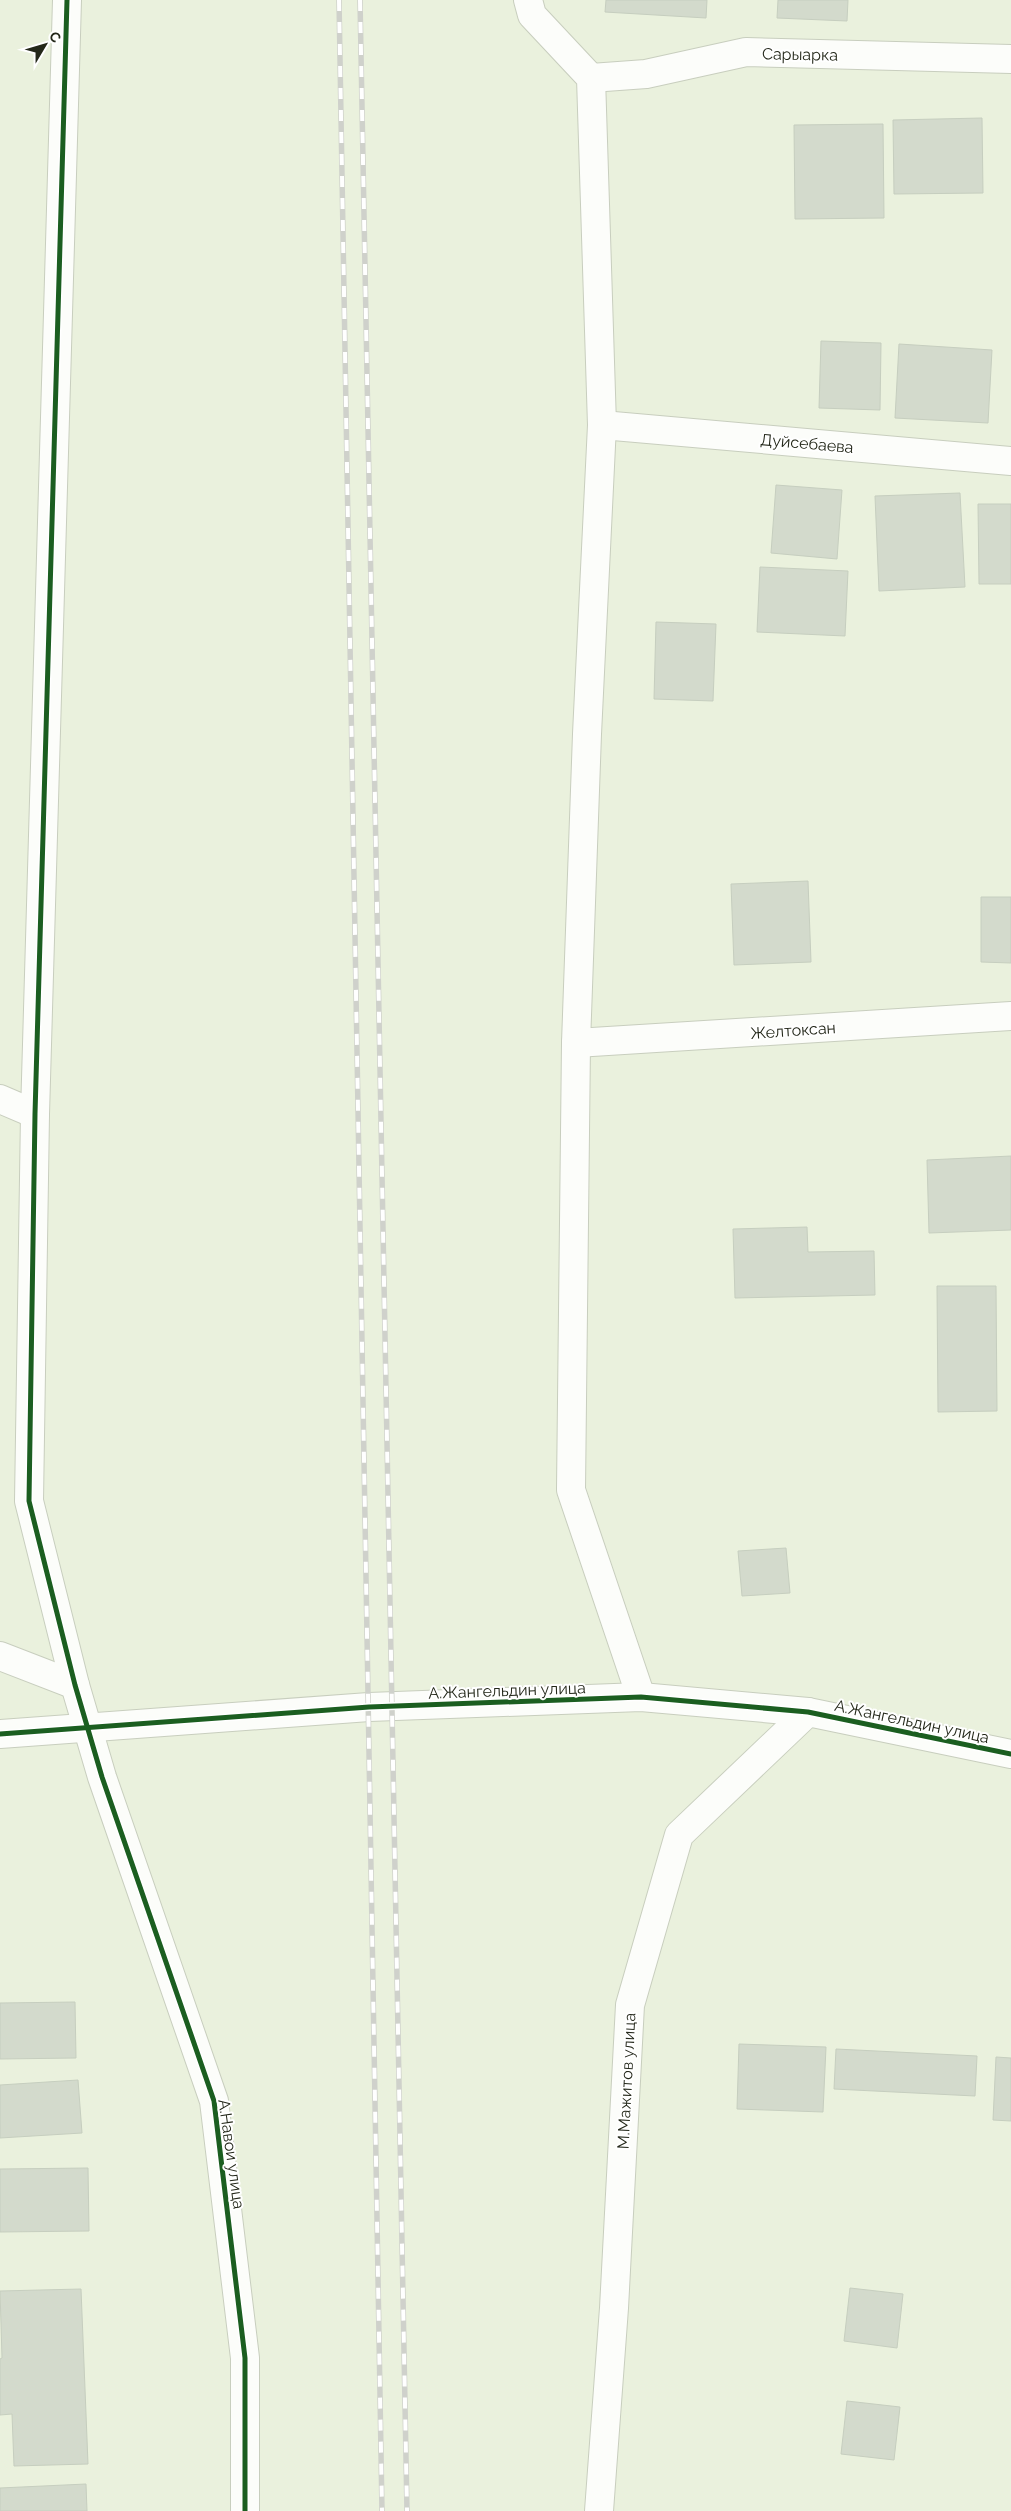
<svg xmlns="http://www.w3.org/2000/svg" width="1011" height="2511" font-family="Raleway,sans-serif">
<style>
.building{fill:#d3dacc;stroke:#c6cebf}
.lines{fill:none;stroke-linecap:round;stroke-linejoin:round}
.minor-casing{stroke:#c8cebe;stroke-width:30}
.minor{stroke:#fcfdfa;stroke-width:28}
.rail-casing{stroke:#cfd1cb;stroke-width:5.5}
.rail{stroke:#fff;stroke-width:4;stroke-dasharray:11;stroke-linecap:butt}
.cycleway-casing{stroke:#fff;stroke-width:8}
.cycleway{stroke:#1b5e20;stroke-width:5}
.labels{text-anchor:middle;stroke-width:4;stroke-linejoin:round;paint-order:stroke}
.street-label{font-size:16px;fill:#232719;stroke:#fff}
</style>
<rect width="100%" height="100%" fill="#eaf1dd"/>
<g class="building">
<polygon points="606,0 707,0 706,18 605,12"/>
<polygon points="778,0 848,0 847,21 777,18"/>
<polygon points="982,118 983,193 894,194 893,120"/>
<polygon points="883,124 884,218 795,219 794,125"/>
<polygon points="821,341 881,343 880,410 819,408"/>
<polygon points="899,344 992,350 988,423 895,418"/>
<polygon points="776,485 842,490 837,559 771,553"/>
<polygon points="960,493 965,587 879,591 875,496"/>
<polygon points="978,504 1011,504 1011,584 979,584"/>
<polygon points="760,567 848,571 845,636 757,632"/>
<polygon points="656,622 716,624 713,701 654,699"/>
<polygon points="808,881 811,962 734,965 731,884"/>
<polygon points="981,897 1011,897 1011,963 981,962"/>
<polygon points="1011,1156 1011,1230 929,1233 927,1160"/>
<polygon points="807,1227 808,1252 874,1251 875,1295 735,1298 733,1229"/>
<polygon points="937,1286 996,1286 997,1411 938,1412"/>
<polygon points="786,1548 790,1593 742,1596 738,1551"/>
<polygon points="75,2002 76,2058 0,2059 0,2003"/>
<polygon points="739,2044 826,2047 823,2112 737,2109"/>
<polygon points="836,2049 977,2056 975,2096 834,2089"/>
<polygon points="996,2057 1011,2058 1011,2121 993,2120"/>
<polygon points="78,2080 82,2133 0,2138 0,2085"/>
<polygon points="88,2168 89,2231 0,2232 0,2169"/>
<polygon points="850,2288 903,2294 897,2348 844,2341"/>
<polygon points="81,2289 88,2464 14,2466 12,2414 0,2415 0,2359 2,2358 0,2291"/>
<polygon points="847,2401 900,2407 894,2460 841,2454"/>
<polygon points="86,2484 87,2511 0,2511 0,2488"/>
</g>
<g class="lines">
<g class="minor-casing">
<g id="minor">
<polyline points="67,0 35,1114 29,1501 75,1685 102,1777 214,2101 245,2358 245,2511"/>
<polyline points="528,0 532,15 591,78 602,425 587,734 576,1043 571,1490 641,1697"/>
<polyline points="591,78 646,74 746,52 1011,59"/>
<polyline points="602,425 1011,461"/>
<polyline points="576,1043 1011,1016"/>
<polyline points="0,1099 35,1114"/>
<polyline points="0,1656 75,1685"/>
<polyline points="0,1734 369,1707 641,1697 808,1712 1011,1754"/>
<polyline points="599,2511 614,2308 630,2005 679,1835 808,1712"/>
</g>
</g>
<use href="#minor" class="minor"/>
<g class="rail-casing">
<g id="rail">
<polyline points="339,0 382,2511"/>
<polyline points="360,0 407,2511"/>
</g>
</g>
<use href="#rail" class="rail"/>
<g class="cycleway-casing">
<g id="cycleway">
<polyline points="67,0 35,1114 29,1501 75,1685 102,1777 214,2101 245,2358 245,2511"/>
<polyline points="0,1734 369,1707 641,1697 808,1712 1011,1754"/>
</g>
</g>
<use href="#cycleway" class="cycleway"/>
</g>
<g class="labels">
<g class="street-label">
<text transform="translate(800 54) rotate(1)" y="6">Сарыарка</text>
<text transform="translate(807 443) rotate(5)" y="6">Дуйсебаева</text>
<text transform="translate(793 1030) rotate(-4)" y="6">Желтоксан</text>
<text transform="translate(507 1690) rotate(-2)" y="6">А.Жангельдин улица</text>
<text transform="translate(912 1721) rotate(12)" y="6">А.Жангельдин улица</text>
<text transform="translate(626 2081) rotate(-87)" y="6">М.Мажитов улица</text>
<text transform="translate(232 2154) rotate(82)" y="6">А.Навои улица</text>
</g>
</g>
<g transform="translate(45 45) rotate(52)" stroke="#ffffff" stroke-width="4" paint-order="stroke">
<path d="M0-4L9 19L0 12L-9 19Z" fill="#232719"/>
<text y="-8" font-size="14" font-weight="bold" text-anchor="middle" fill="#232719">С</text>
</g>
</svg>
